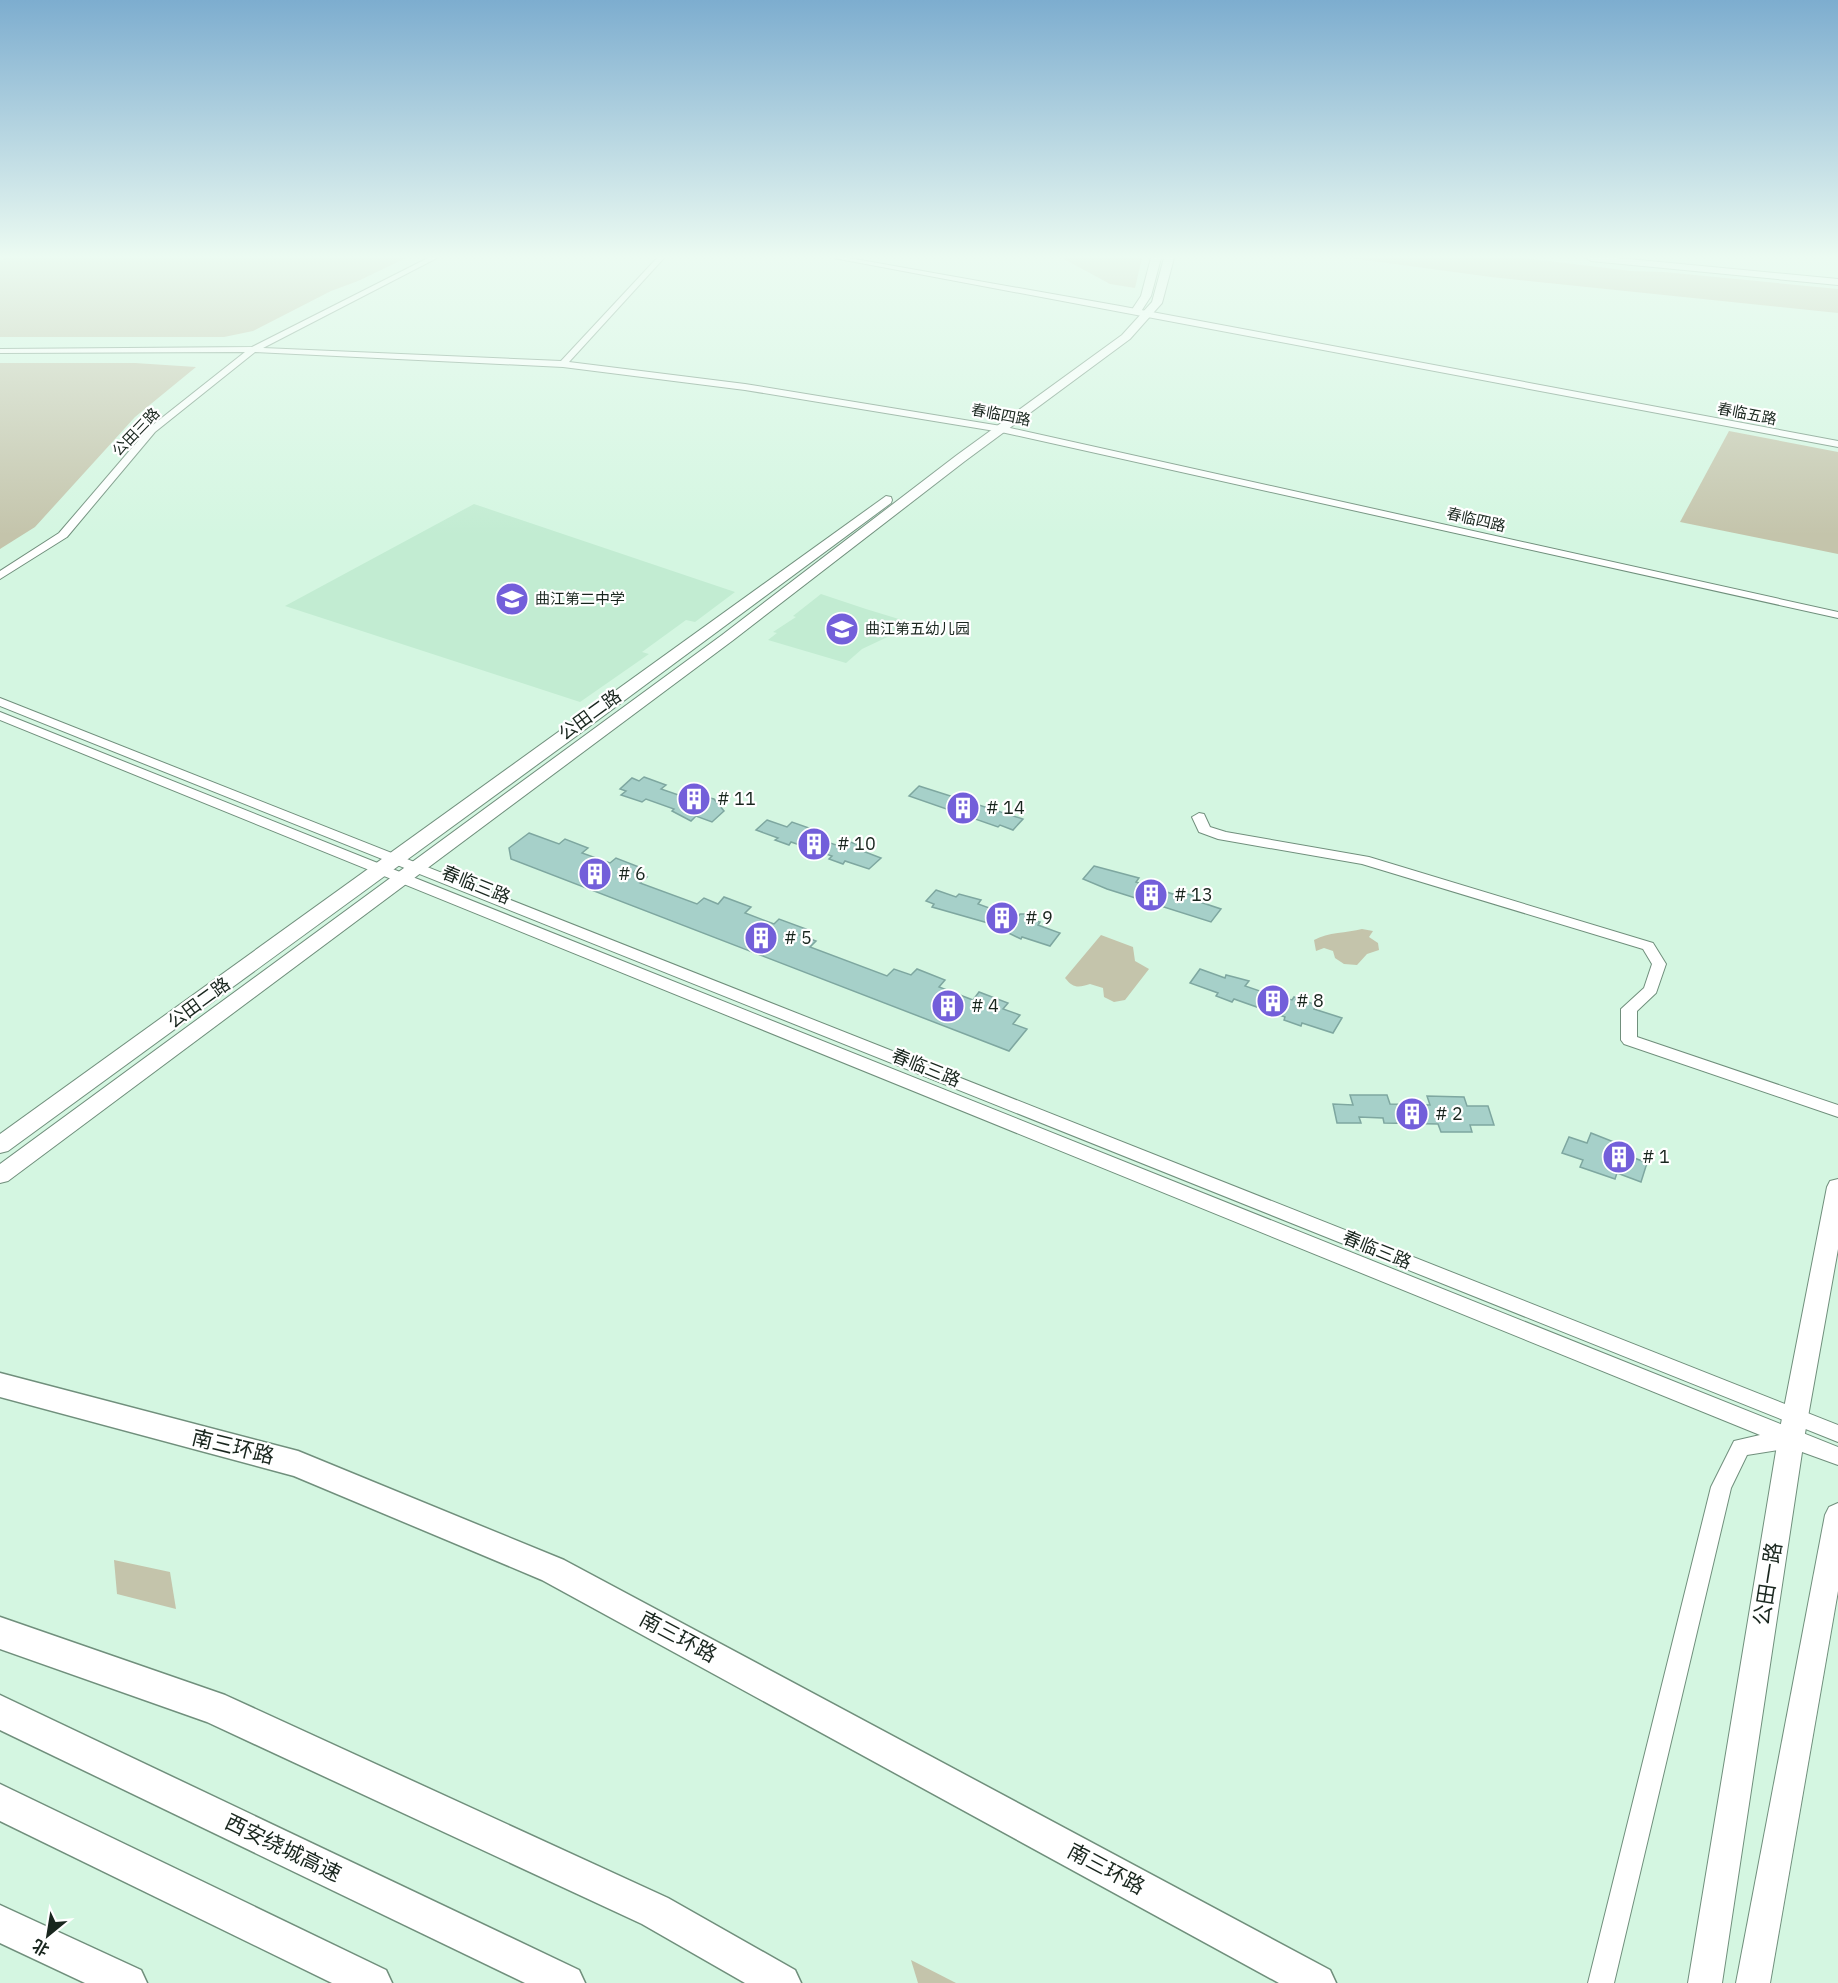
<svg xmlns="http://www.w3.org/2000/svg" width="1838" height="1983" font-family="'IBM Plex Sans','Noto Sans SC',sans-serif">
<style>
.built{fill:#c2ecd2}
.green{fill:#c4c4ab}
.building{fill:#a6d0c9;stroke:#7ea7a0;stroke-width:1.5}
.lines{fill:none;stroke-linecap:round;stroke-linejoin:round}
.minor-casing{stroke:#708f7c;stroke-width:2}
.major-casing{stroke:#708f7c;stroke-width:2}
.highway-casing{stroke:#708f7c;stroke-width:3}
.minor{fill:#fff;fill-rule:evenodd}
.major{fill:#fff;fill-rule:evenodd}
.highway{fill:#fff;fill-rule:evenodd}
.labels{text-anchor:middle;stroke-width:4.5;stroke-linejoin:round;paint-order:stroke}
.far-street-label{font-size:15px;fill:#19261e;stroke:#fff}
.far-poi-label{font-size:15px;fill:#19261e;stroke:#fff;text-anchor:start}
.street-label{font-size:18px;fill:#19261e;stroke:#fff}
.poi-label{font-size:18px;fill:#19261e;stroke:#fff;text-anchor:start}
.near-street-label{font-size:21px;fill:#19261e;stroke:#fff}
</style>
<rect width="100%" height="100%" fill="#d4f6e1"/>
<g class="built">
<polygon points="474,504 735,592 695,622 686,620 642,652 649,654 580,702 285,606"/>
<polygon points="821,594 866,609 915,624 862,649 846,663 768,640 777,633 773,632 796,617 793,616"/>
</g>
<g class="green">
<polygon points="7,258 406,258 358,281 331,291 253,331 224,337 0,337 0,260"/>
<polygon points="1062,258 1142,258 1135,288 1110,284"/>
<polygon points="1350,258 1523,258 1631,271 1664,272 1838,289 1838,313 1491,277"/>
<polygon points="0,363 135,363 196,367 135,417 35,527 0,549"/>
<polygon points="1729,431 1838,452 1838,554 1680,522"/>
<path d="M1362,929L1373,931L1369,937L1378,943L1379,950L1367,954L1357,965L1344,964L1335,958L1333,951L1324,948L1316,951L1314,940C1328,932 1347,933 1362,929Z"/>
<path d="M1101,935L1133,947L1135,961L1149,969L1125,1000L1114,1002L1104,997L1103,988L1090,984C1078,988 1073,988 1065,978Z"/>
<polygon points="114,1560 170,1572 176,1609 117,1594"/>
<polygon points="911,1960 956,1983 918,1983"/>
</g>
<g class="building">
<polygon points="644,777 666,785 661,789 687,798 693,794 714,799 724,811 712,822 696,816 691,821 672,811 674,809 646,799 642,802 621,795 626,791 620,789 632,778 639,781"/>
<polygon points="919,786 1023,819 1013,830 1000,825 998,827 909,796"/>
<polygon points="767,820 787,827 792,822 809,828 803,834 839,846 845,840 864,847 860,850 881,858 869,869 845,861 843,864 829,859 832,856 791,842 789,845 775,840 778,838 756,830"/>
<polygon points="529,833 559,844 565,839 588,848 582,853 610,863 616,858 639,867 634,872 647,877 640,883 697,904 704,898 718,904 724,897 751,907 745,913 774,924 779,919 806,929 800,935 816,941 810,947 887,976 894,969 911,975 917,969 945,980 939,987 973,1000 979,992 1008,1003 1003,1009 1020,1015 1013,1024 1027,1029 1009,1051 511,859 509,848"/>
<polygon points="1094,866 1139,878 1136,882 1176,895 1179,891 1199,898 1197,901 1221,909 1211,922 1107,889 1083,879"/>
<polygon points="936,890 956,897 959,894 981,900 978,904 1017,918 1020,914 1026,914 1037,918 1035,921 1040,922 1038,925 1060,933 1050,946 1022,937 1021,939 988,923 932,907 934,904 926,901"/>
<polygon points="1200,969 1225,978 1226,975 1234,977 1249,981 1245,986 1280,998 1281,997 1292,1000 1294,997 1316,1005 1314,1009 1342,1018 1333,1033 1302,1023 1301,1026 1284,1020 1285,1017 1234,999 1232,1002 1216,996 1218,993 1190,983"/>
<polygon points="1350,1095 1387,1095 1390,1104 1430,1105 1427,1096 1464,1097 1467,1106 1488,1106 1494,1125 1470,1125 1472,1132 1441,1132 1438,1124 1384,1123 1383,1118 1359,1117 1361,1123 1337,1123 1333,1104 1353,1105"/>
<polygon points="1591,1133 1629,1148 1627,1155 1647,1163 1641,1182 1617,1173 1615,1179 1580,1167 1583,1160 1562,1153 1569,1137 1587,1143"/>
</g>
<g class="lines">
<g class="minor-casing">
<g id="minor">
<polygon points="428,258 437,258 263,348 561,361 657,258 664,258 569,362 745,384 1001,426 1838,612 1838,618 1001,432 745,390 563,367 255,352 155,432 67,537 0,579 0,571 59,533 149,428 245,352 0,353 0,349 252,347"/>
<polygon points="834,258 849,258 1120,306 1838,441 1838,447"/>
<polygon points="0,698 1838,1425 1838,1442 0,706"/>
<polygon points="0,712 1838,1447 1838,1465 1791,1448 1747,1455 1731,1488 1614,1983 1588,1983 1711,1487 1734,1441 1760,1435 0,720"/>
<polygon points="1199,813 1204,814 1210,827 1226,832 1369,857 1653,943 1666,964 1656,993 1637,1011 1637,1037 1838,1105 1838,1117 1624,1044 1621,1040 1621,1009 1644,988 1652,964 1643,949 1362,864 1218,839 1199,832 1192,817"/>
</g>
</g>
<g class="major-casing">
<g id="major">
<polygon points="1151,258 1161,258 1151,296 1140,313 1132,313 1131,311 1141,296"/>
<polygon points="1164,258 1174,258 1162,303 1130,339 965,461 732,641 8,1181 0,1183 0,1164 722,635 957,455 1122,335 1152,302"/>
<polygon points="1586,258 1618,258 1838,279 1838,285 1591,261"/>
<polygon points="886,496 891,497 892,500 891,503 575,737 8,1151 0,1153 0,1134"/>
<polygon points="1838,1179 1838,1249 1804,1439 1722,1983 1688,1983 1778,1439 1827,1187 1830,1181"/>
<polygon points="1838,1503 1838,1591 1770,1983 1736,1983 1825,1515 1829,1507"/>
</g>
</g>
<g class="highway-casing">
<g id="highway">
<polygon points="0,1373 298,1451 564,1560 1330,1970 1336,1983 1279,1983 542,1580 294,1476 0,1397"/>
<polygon points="0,1617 225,1695 668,1898 795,1970 801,1983 745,1983 642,1924 207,1722 0,1649"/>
<polygon points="0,1695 579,1970 585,1983 525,1983 0,1730"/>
<polygon points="0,1784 386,1970 392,1983 332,1983 0,1821"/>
<polygon points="0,1905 141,1970 147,1983 85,1983 0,1943"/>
</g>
</g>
<use href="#minor" class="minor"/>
<use href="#major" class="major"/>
<use href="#highway" class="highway"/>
</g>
<linearGradient id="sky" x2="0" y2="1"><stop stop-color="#7dadcf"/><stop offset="0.48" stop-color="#ecfbf2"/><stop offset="1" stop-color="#ecfbf2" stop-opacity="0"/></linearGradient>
<rect width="1838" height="535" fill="url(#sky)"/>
<defs>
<g id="school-disc" transform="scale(1.725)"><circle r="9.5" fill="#735fda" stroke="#fff"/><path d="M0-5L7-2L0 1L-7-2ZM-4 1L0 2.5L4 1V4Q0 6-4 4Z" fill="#fff"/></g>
<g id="building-disc" transform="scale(1.725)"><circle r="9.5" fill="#735fda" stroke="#fff"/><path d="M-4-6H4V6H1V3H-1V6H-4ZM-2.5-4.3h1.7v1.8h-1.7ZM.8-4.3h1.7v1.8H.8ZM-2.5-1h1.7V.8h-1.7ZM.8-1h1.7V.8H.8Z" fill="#fff"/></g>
</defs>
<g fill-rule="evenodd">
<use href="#school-disc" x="512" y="599"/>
<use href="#school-disc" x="842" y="629"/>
<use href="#building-disc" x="694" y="799"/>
<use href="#building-disc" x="963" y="808"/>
<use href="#building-disc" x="814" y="844"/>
<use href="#building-disc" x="595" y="874"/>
<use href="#building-disc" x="1151" y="895"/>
<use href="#building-disc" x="1002" y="918"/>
<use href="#building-disc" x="761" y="938"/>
<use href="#building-disc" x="1273" y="1001"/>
<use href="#building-disc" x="948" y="1006"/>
<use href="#building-disc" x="1412" y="1114"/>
<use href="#building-disc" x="1619" y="1157"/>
</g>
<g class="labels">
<g class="far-street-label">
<text transform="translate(1747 414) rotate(11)" y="5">春临五路</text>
<text transform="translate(1001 415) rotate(11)" y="5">春临四路</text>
<text transform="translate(136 432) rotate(-46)" y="5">公田三路</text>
<text transform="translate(1476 520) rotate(13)" y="5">春临四路</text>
</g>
<g class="far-poi-label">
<text x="535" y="604">曲江第二中学</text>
<text x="865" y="634">曲江第五幼儿园</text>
</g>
<g class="street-label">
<text transform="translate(590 715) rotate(-36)" y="6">公田二路</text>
<text transform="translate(476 885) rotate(22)" y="6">春临三路</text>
<text transform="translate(199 1003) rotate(-36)" y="6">公田二路</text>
<text transform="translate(926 1068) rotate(22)" y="6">春临三路</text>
<text transform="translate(1377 1250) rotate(22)" y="6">春临三路</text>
</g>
<g class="poi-label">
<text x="717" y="805"># 11</text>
<text x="986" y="814"># 14</text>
<text x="837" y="850"># 10</text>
<text x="618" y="880"># 6</text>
<text x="1174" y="901"># 13</text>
<text x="1025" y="924"># 9</text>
<text x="784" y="944"># 5</text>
<text x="1296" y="1007"># 8</text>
<text x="971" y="1012"># 4</text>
<text x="1435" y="1120"># 2</text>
<text x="1642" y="1163"># 1</text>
</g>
<g class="near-street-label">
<text transform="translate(233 1447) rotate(14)" y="7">南三环路</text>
<text transform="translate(1768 1584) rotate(-81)" y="7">公田一路</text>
<text transform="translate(678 1637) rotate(28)" y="7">南三环路</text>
<text transform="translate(283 1848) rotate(26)" y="7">西安绕城高速</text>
<text transform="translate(1106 1869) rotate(28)" y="7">南三环路</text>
</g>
</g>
<g transform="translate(48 1935) rotate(210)" stroke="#ffffff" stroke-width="4.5" paint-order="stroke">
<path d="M0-4.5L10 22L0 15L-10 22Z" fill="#19261e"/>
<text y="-9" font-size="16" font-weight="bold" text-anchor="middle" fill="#19261e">北</text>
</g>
</svg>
